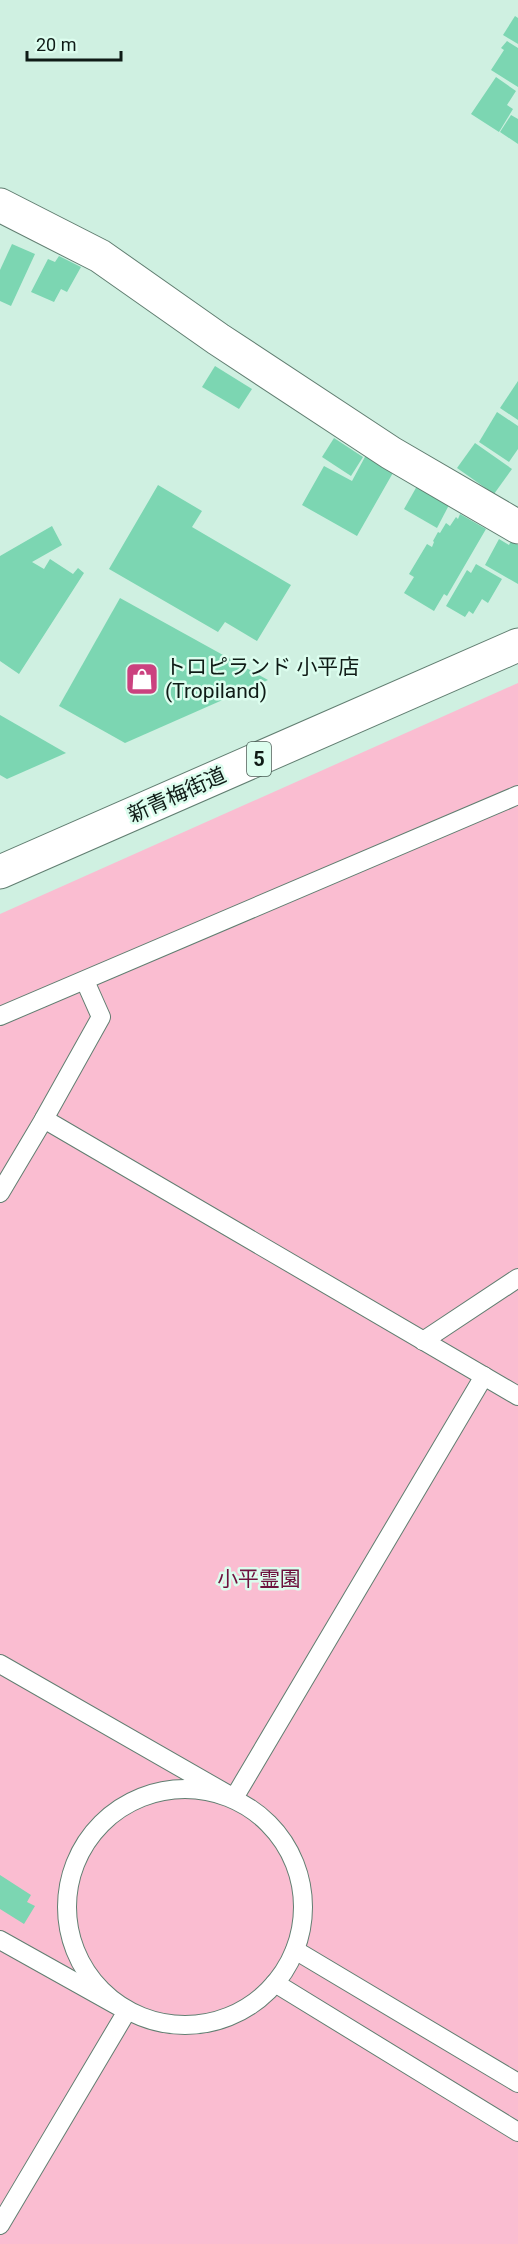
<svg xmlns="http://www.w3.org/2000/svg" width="518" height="2244" font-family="Roboto,'Noto Sans JP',sans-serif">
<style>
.green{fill:#fabdd1}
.building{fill:#7cd6b2}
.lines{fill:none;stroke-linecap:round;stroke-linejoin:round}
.lane-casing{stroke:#617e71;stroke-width:20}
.street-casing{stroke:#617e71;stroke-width:35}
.primary-casing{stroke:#617e71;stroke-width:35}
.lane{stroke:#fff;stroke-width:18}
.street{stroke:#fff;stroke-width:33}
.primary{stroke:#fff;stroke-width:33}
.labels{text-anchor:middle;stroke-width:5;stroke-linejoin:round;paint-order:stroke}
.shield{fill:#dcfdee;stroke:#4c5f57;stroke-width:1.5}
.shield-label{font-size:20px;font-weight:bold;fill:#0f1b16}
.poi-label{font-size:21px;fill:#0f1b16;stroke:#dcfdee;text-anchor:start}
.street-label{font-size:21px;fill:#0f1b16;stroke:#dcfdee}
.park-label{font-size:21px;fill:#6e113e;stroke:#dcfdee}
</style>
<rect width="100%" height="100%" fill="#cff0e1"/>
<polygon class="green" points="518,683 518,2244 0,2244 0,914"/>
<g class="building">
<polygon points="515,16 518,18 518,44 503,35"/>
<polygon points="507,41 518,48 518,87 491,70 504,50 501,48"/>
<polygon points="496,77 516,91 507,105 513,109 499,132 471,114"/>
<polygon points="511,115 518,119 518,144 500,132"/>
<polygon points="12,244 35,254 11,306 0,301 0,270"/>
<polygon points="59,256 81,267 67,292 61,289 54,302 31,292 48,259 55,262"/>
<polygon points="215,366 252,389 239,409 202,387"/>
<polygon points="518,381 518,420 500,408"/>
<polygon points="497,412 518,426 518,449 509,462 479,442"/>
<polygon points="334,438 363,457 351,476 322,457"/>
<polygon points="475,443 512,469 494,494 457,468"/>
<polygon points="366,455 394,471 357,536 302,505 324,466 352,481"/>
<polygon points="158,485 202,511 192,527 291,585 257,641 225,622 218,632 109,569"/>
<polygon points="417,486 449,505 437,528 404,509"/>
<polygon points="460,514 486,529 447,596 444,594 434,611 404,593 414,577 409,574 427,544 432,547 434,542 433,541 438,532 440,533 446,523 450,526 456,517 458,519"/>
<polygon points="52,526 62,545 32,562 44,569 50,559 73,574 78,568 84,573 19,674 0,661 0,556"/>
<polygon points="499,539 509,545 511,541 518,545 518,584 485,565"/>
<polygon points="476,564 502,579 488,603 482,599 473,614 469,611 465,617 446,606 467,570 471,573"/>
<polygon points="120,598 268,680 125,743 59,706"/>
<polygon points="0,715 66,753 7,779 0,775"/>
<polygon points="0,1875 31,1895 27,1902 35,1906 24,1924 0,1909"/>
</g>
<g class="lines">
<g class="lane-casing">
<g id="lane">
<polyline points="0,1016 518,795"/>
<polyline points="44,1119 518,1396"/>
<polyline points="0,1193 44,1119 101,1017 85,981"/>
<polyline points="423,1341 518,1278"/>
<polyline points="0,1664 234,1798 484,1376"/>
<circle cx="185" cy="1907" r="118"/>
<polyline points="0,1940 127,2011 0,2225"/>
<polyline points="295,1950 518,2083"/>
<polyline points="275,1983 518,2132"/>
</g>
</g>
<g class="street-casing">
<polyline id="street" points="0,205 100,256 218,339 391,453 518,527"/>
</g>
<g class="primary-casing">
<polyline id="primary" points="0,872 518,645"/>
</g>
<use href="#lane" class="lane"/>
<use href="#street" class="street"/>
<use href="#primary" class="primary"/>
</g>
<defs>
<g id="shop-square" transform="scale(1.725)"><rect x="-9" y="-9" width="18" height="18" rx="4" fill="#cb427f" stroke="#dcfdee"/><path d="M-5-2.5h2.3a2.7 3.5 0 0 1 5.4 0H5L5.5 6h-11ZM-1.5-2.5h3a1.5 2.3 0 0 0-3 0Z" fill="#fff"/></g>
</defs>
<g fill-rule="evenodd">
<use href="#shop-square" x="142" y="679"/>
</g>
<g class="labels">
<rect class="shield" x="247" y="742" width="24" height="34" rx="4.5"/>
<g class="shield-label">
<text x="259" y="766">5</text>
</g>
<g class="poi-label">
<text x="165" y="674">トロピランド 小平店<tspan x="165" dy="24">(Tropiland)</tspan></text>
</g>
<g class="street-label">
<text transform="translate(177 795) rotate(-24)" y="7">新青梅街道</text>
</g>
<g class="park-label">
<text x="259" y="1586">小平霊園</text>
</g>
</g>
<path d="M27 51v9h94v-9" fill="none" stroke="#0f1b16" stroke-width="3"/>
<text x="36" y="51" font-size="18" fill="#0f1b16" stroke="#dcfdee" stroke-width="4.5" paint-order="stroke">20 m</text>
</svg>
